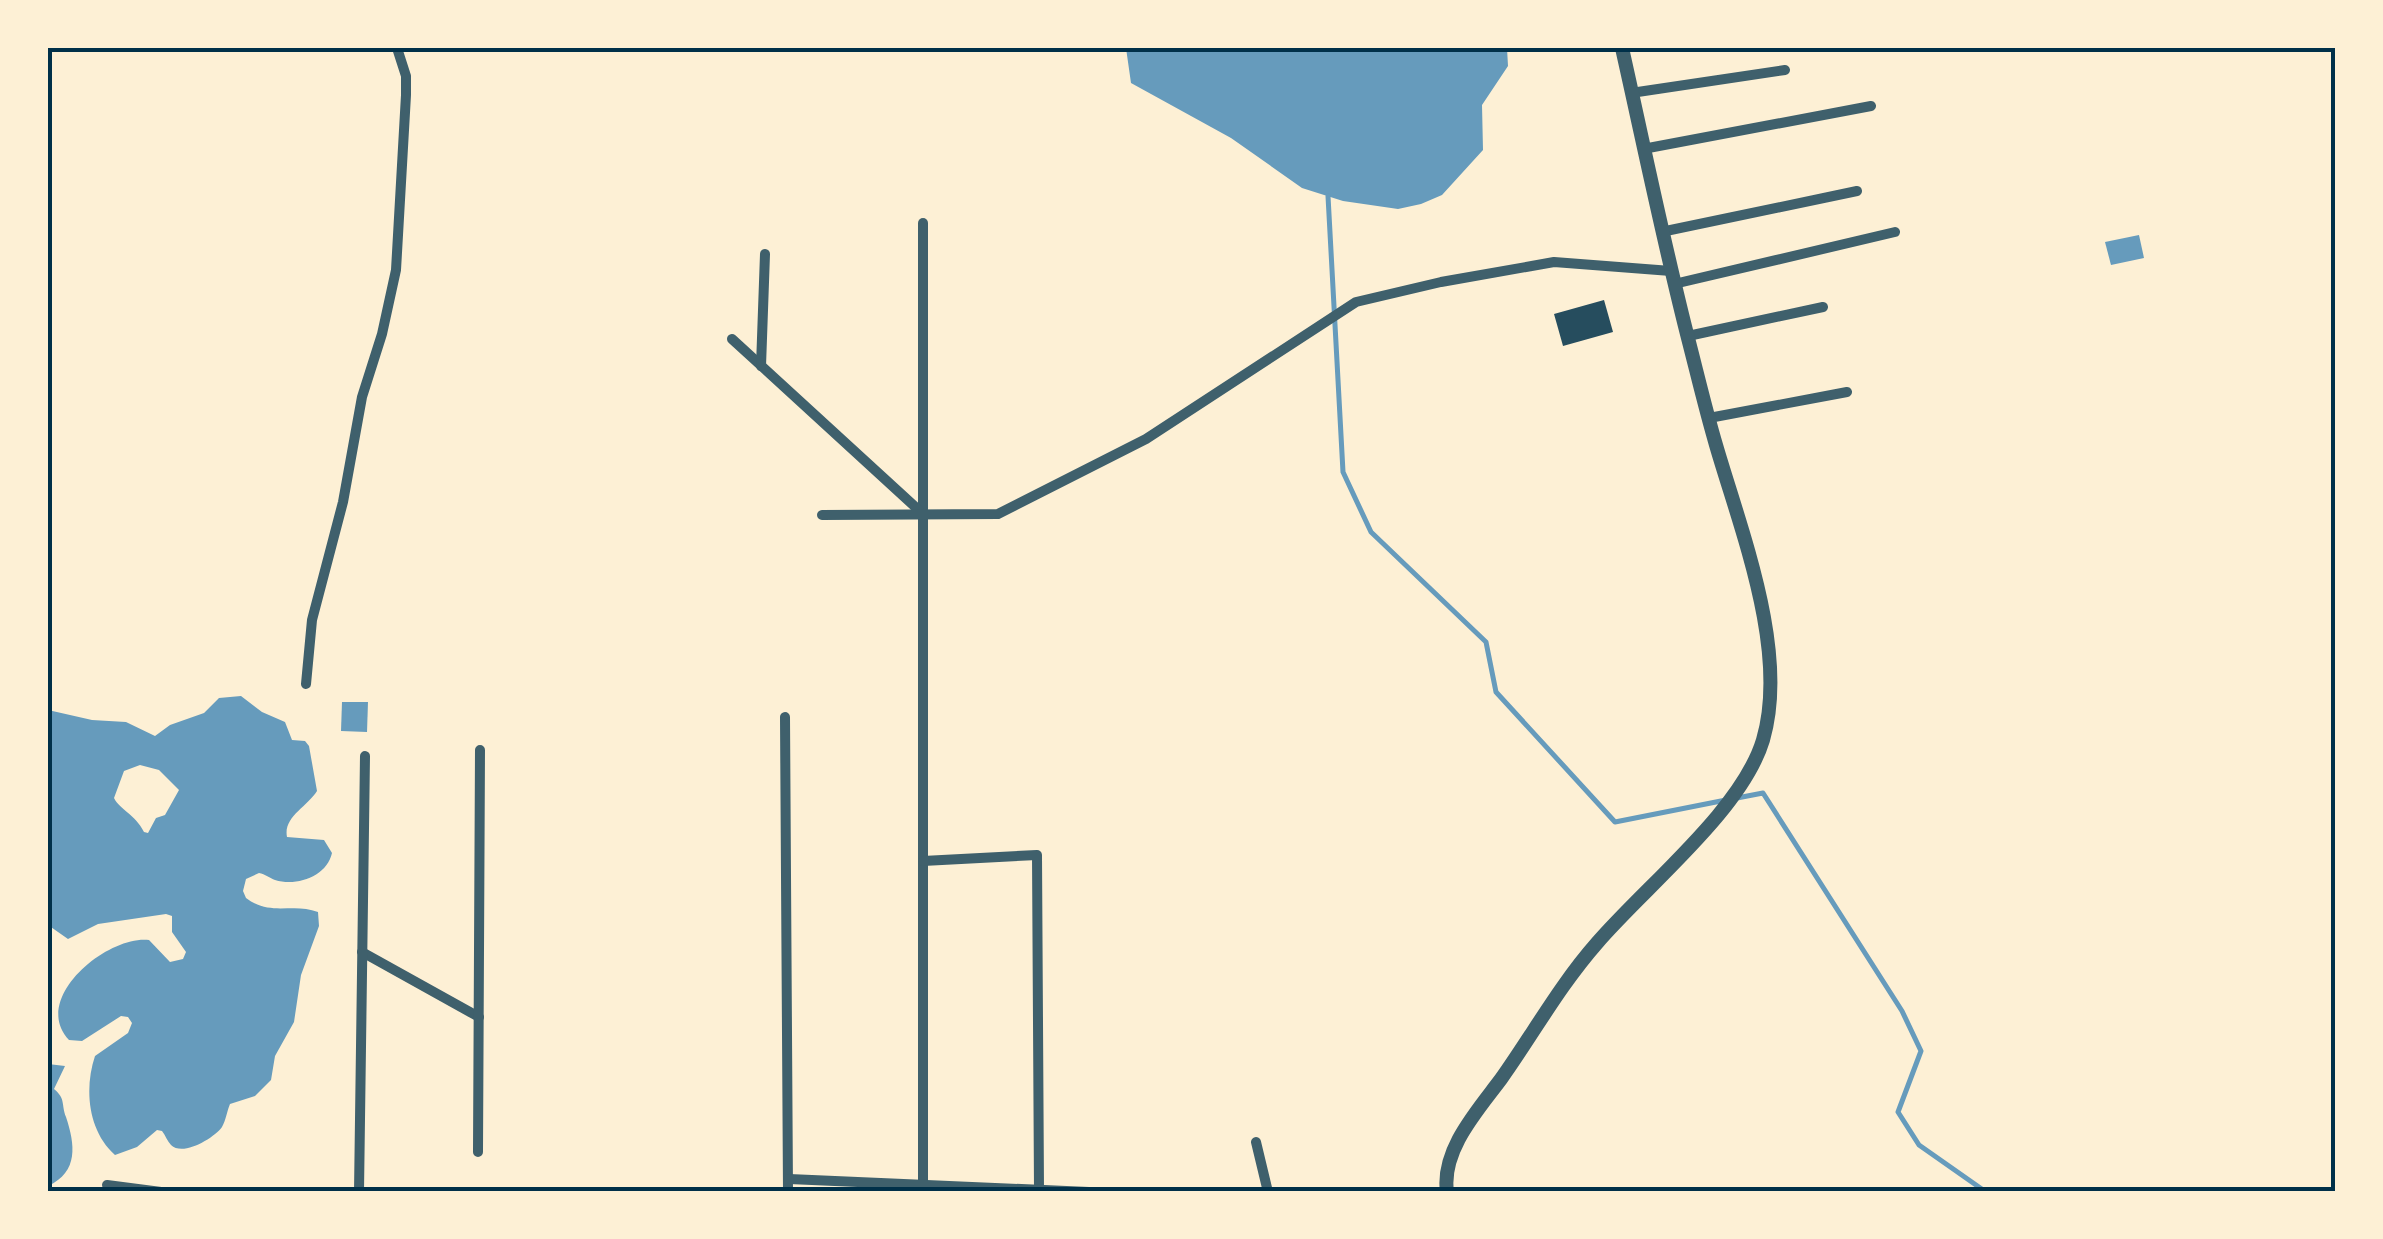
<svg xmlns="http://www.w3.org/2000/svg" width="2383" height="1239" font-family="'Exo 2',sans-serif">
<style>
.water{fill:#669bbc;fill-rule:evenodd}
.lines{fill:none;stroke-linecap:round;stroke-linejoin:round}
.stream{stroke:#669bbc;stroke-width:5}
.building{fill:#264d5e}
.minor{stroke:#3f606c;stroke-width:10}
.tertiary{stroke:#3f606c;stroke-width:14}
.neatline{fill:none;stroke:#003049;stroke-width:4}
</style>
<rect width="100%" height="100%" fill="#fdf0d5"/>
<g class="water">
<polygon points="1126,48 1507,48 1508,66 1482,105 1483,150 1442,195 1421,204 1398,209 1343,201 1302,188 1231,138 1131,83"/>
<polygon points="2139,235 2144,258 2111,265 2105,242"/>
<path d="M241,696L262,712L285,722L292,740L305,741L309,746L317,791C307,807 283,817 287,837L324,840L332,853C327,876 297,887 275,880C270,878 265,874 259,873L246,879L243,891L246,898C271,917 293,902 318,912L319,926L301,975L294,1022L275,1056L271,1080L255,1096L230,1104C227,1111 226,1120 222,1127C214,1138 183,1157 171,1145C167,1141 166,1136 162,1131L157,1130L137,1147L115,1155C88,1131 84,1089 95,1056L128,1033L132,1023L128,1017L121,1016L82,1041L69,1040C30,999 107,935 149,940L170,962L183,959L186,952L172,932V916L166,914L98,924L68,939L48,925V710L92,720L126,722L155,736L170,725L204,713L219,698ZM140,765L159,770L179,790L165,815L156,818L148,833L144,832C135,814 120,810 114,798L124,771Z"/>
<polygon points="342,702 368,702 367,732 341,731"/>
<path d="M48,1064L65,1066L54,1089C66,1099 61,1104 66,1117C75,1144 79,1172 48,1186Z"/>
</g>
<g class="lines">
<g class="stream">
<polyline points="1328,196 1343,472 1371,532 1486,642 1496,692 1615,822 1726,800"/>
<polyline points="1737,798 1763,793 1902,1011 1921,1051 1898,1112 1919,1145 1986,1192"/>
</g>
</g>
<polygon class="building" points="1604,300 1613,332 1563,346 1554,314"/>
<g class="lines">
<g class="minor">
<polyline points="1631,93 1785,70"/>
<polyline points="1643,149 1871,106"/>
<polyline points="923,223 923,1192"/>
<polyline points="1661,232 1857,191"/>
<polyline points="1674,284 1895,232"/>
<polyline points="1688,336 1823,307"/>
<polyline points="732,339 923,514"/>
<polyline points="761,366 765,254"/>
<polyline points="1709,418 1847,392"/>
<polyline points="822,515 998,514 1146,439 1356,302 1441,282 1554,262 1671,271"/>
<polyline points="306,684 312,620 343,502 362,397 382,334 396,270 406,95 406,76 397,48"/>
<polyline points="785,717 788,1192"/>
<polyline points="923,861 1037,855 1039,1189"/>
<polyline points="362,952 479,1017"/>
<polyline points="1256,1142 1268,1192"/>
<polyline points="478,1152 480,750"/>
<polyline points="789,1179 1089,1192"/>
<polyline points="107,1185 161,1192"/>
<polyline points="359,1192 365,756"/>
</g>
<path class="tertiary" d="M1447,1192C1441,1150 1478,1110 1501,1079C1533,1034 1560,985 1597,943C1646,886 1742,810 1763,740C1789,651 1741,531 1716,445C1706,411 1698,377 1689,342C1664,245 1644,146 1622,48"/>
</g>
<rect width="2383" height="1239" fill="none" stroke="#fdf0d5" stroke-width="100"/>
<rect x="50" y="50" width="2283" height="1139" class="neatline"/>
</svg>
